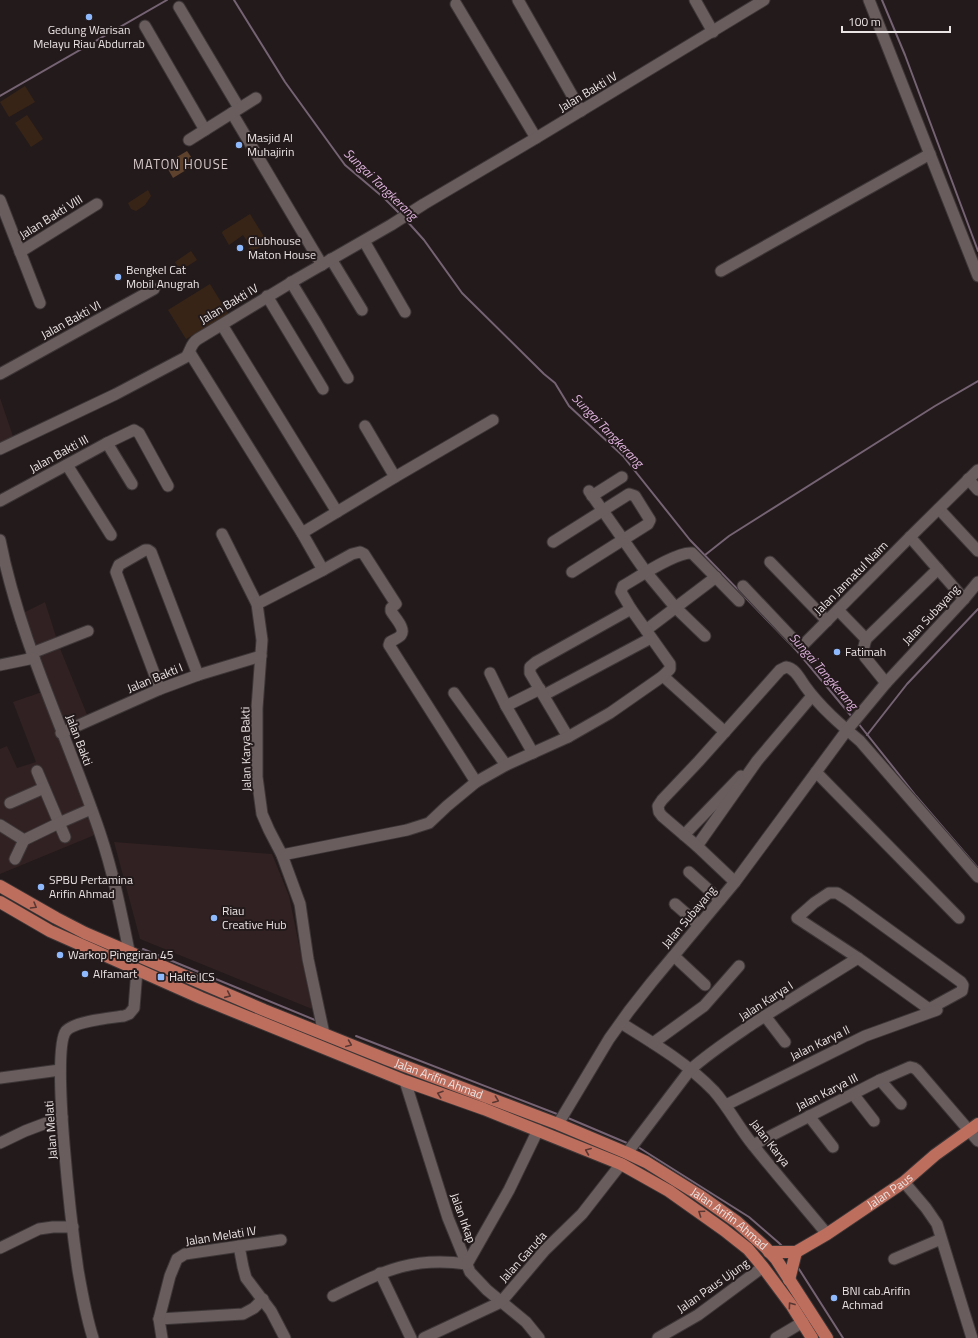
<svg xmlns="http://www.w3.org/2000/svg" width="978" height="1338" font-family="'Titillium Web',sans-serif">
<style>
.built{fill:#312122}
.green{fill:#382416}
.forest{fill:#5e422e}
.lines{fill:none;stroke-linecap:round;stroke-linejoin:round}
.stream{stroke:#756373;stroke-width:2}
.minor-casing{stroke:#3d3637;stroke-width:13}
.major-casing{stroke:#3d3637;stroke-width:14}
.minor{stroke:#695d5e;stroke-width:11}
.major{stroke:#be6e5d;stroke-width:12}
.oneway{stroke:#593732}
.poi-dot{fill:#8eb9fc;stroke:#231a1b;stroke-width:1.5}
.labels{text-anchor:middle;stroke-width:4;stroke-linejoin:round;paint-order:stroke}
.poi-label{font-size:12px;fill:#ebe4e4;stroke:#231a1b;text-anchor:start}
.street-label{font-size:12px;fill:#ebe4e4;stroke:#231a1b}
.neighbourhood-label{font-size:13px;letter-spacing:1px;fill:#d7c9ca;stroke:#231a1b}
.water-label{font-size:13px;font-style:italic;fill:#dfb2de;stroke:#231a1b}
</style>
<rect width="100%" height="100%" fill="#231a1b"/>
<g class="built">
<polygon points="0,398 14,439 0,445"/>
<polygon points="45,602 59,646 90,722 64,727 23,613"/>
<polygon points="42,692 97,834 0,874 0,749 7,746 17,768 36,762 13,702"/>
<polygon points="114,842 272,854 289,896 312,1009 140,939"/>
</g>
<g class="green">
<polygon points="25,86 35,102 9,117 0,102"/>
<polygon points="27,115 43,139 31,147 15,123"/>
<polygon points="148,190 151,196 145,205 136,211 131,209 128,203"/>
<polygon points="250,214 268,243 250,253 248,249 251,247 243,235 229,245 222,233 223,231"/>
<polygon points="191,251 197,260 180,271 175,262"/>
<polygon points="210,284 229,315 186,339 168,310"/>
</g>
<polygon class="forest" points="187,151 196,164 173,178 165,164"/>
<g class="lines">
<g class="stream">
<polyline points="234,0 285,82 345,165 384,198 400,214"/>
<polyline points="882,0 905,55 978,251"/>
<polyline points="0,96 167,0"/>
<polyline points="406,220 424,240 462,293 544,374 555,383 569,406 623,456 690,540 797,651 852,717"/>
<polyline points="705,555 729,536 935,406 978,381"/>
<polyline points="858,723 916,796 978,868"/>
<polyline points="867,735 907,684 978,609"/>
<polyline points="143,949 315,1020"/>
<polyline points="356,1036 557,1114"/>
<polyline points="568,1118 627,1143"/>
<polyline points="638,1147 749,1217 779,1243 783,1247"/>
<polyline points="799,1269 843,1338"/>
</g>
<g class="minor-casing">
<g id="minor">
<polyline points="518,0 581,111"/>
<polyline points="695,0 713,32"/>
<polyline points="869,0 978,276"/>
<polyline points="456,4 536,138"/>
<polyline points="179,7 239,108"/>
<polyline points="145,26 205,130"/>
<polyline points="232,113 322,265"/>
<polyline points="189,140 256,98"/>
<polyline points="0,200 40,303"/>
<polyline points="364,241 405,312"/>
<polyline points="20,252 97,204"/>
<polyline points="331,259 362,310"/>
<polyline points="721,271 930,154"/>
<polyline points="291,282 316,323 348,378"/>
<polyline points="267,296 323,389"/>
<polyline points="222,325 337,512"/>
<polyline points="190,353 302,533"/>
<polyline points="0,374 154,289"/>
<polyline points="107,443 132,484"/>
<path d="M0,449L116,394L186,357C191,351 190,344 198,339L297,279L391,225L424,204L536,138L764,0"/>
<polyline points="67,465 111,535"/>
<polyline points="395,477 493,420"/>
<polyline points="968,479 978,490"/>
<polyline points="589,491 646,572 675,607 705,636"/>
<polyline points="592,496 622,477"/>
<polyline points="0,501 107,443 134,430 139,433 168,486"/>
<polyline points="939,509 978,551"/>
<polyline points="222,534 257,604 262,640 257,708 257,777 262,814 269,830 282,855 300,904 308,959 324,1034"/>
<polyline points="910,537 964,599"/>
<path d="M0,540C20,642 67,735 100,833C113,872 121,911 129,951"/>
<polyline points="553,542 629,494 635,496 650,520 648,524 572,572"/>
<polyline points="770,562 827,621"/>
<polyline points="323,570 302,533 395,477 365,426"/>
<polyline points="743,586 796,642 800,644 805,643 910,537 978,470"/>
<path d="M257,604L323,570L352,554L360,552L364,554L396,604L391,608V611C394,617 406,628 401,635C399,638 393,640 390,642L389,645L476,782"/>
<polyline points="838,610 866,639 863,650 865,657 886,683"/>
<polyline points="646,630 716,577"/>
<polyline points="866,639 938,569"/>
<polyline points="32,653 88,631"/>
<polyline points="0,665 34,658"/>
<polyline points="490,673 506,706 533,753"/>
<polyline points="663,676 725,732"/>
<polyline points="160,689 116,572 119,565 145,550 148,550 151,552 198,675"/>
<polyline points="454,693 506,765"/>
<polyline points="544,695 651,638"/>
<polyline points="506,706 540,689"/>
<polyline points="61,733 160,689 198,675 261,656"/>
<polyline points="568,737 530,673 530,667 536,662 631,609"/>
<polyline points="37,771 65,837"/>
<polyline points="816,772 959,918"/>
<polyline points="10,803 44,788"/>
<polyline points="0,825 24,840 59,823 91,809"/>
<polyline points="684,835 741,776"/>
<polyline points="697,846 757,761 812,696"/>
<path d="M282,855L407,830L429,823L447,806L476,782L506,765L568,737L610,713L663,676L670,669V664L631,609L621,592L623,586C637,578 677,551 692,553L739,601"/>
<polyline points="15,859 24,840"/>
<polyline points="689,872 720,900"/>
<path d="M735,882L697,846L662,816L659,812L658,806L662,800L699,761L780,670L786,667C795,668 800,679 805,686C820,707 841,725 860,741L978,877"/>
<polygon points="829,893 837,893 848,900 961,982 963,985 962,991 929,1009 858,958 797,918 814,903"/>
<polyline points="675,904 699,925"/>
<polyline points="674,956 705,985"/>
<polyline points="765,1016 785,1042"/>
<path d="M621,1023C653,1043 687,1063 714,1091C729,1108 739,1128 753,1145C777,1175 803,1205 827,1234"/>
<polyline points="653,1043 704,1006 739,966"/>
<polyline points="0,1078 60,1070"/>
<polyline points="880,1080 901,1104"/>
<polyline points="405,1081 448,1218 470,1272 487,1290 526,1322 539,1338"/>
<polyline points="853,1094 874,1121"/>
<polyline points="726,1105 865,1036 937,1010"/>
<polyline points="809,1116 833,1147"/>
<polyline points="558,1124 609,1039 629,1011 651,983 735,882 847,730 886,683 964,599 978,582"/>
<polyline points="0,1143 25,1131 62,1117"/>
<polyline points="753,1145 880,1080 910,1067 914,1068 917,1070 978,1141"/>
<path d="M627,1153L690,1070C710,1052 732,1038 754,1023C788,1001 823,980 858,958"/>
<polyline points="904,1182 926,1208 937,1224 972,1338"/>
<polyline points="239,1246 243,1267 246,1278 271,1311 285,1338"/>
<polyline points="0,1248 39,1229 53,1227 73,1227"/>
<polyline points="894,1259 941,1239"/>
<polyline points="380,1273 411,1338"/>
<path d="M333,1296C382,1272 410,1256 467,1264L509,1190L538,1130"/>
<polyline points="159,1319 243,1314 254,1308 263,1299"/>
<path d="M93,1338C86,1316 82,1293 78,1270C73,1236 50,1051 66,1031C75,1021 110,1018 124,1016L129,1014L134,1008L137,970"/>
<polyline points="162,1338 159,1319 170,1276 177,1259 185,1254 281,1240"/>
<polyline points="424,1338 501,1302 545,1250 582,1214 621,1164"/>
<polyline points="658,1338 698,1315 763,1267"/>
<polyline points="776,1338 803,1322"/>
</g>
</g>
<g class="major-casing">
<g id="major">
<path id="s1" d="M0,886L56,918L85,933L264,1010L386,1059L558,1124L627,1153L646,1162L699,1195L737,1222L765,1247L776,1259L827,1338"/>
<polyline points="0,902 50,931 201,998 405,1081 484,1109 621,1164 669,1191 724,1230 748,1249 763,1267 792,1306 812,1338"/>
<path id="s2" d="M769,1252H796L827,1234L904,1182L935,1155L978,1124"/>
<polyline points="789,1280 796,1252"/>
</g>
</g>
<use href="#minor" class="minor"/>
<use href="#major" class="major"/>
</g>
<defs><path id="oneway-chevron" d="M-2-3.5L2.5 0L-2 3.5" fill="none" stroke-width="1.6" stroke-linecap="round" stroke-linejoin="round"/></defs>
<g class="oneway">
<use href="#oneway-chevron" transform="translate(34 906) rotate(30)"/>
<use href="#oneway-chevron" transform="translate(228 995) rotate(24)"/>
<use href="#oneway-chevron" transform="translate(349 1044) rotate(22)"/>
<use href="#oneway-chevron" transform="translate(440 1094) rotate(-161)"/>
<use href="#oneway-chevron" transform="translate(496 1100) rotate(21)"/>
<use href="#oneway-chevron" transform="translate(588 1151) rotate(-158)"/>
<use href="#oneway-chevron" transform="translate(701 1213) rotate(-145)"/>
<use href="#oneway-chevron" transform="translate(791 1305) rotate(-126)"/>
</g>
<g class="poi-dot">
<circle cx="89" cy="17" r="4"/>
<circle cx="239" cy="145" r="4"/>
<circle cx="240" cy="248" r="4"/>
<circle cx="118" cy="277" r="4"/>
<circle cx="837" cy="652" r="4"/>
<circle cx="41" cy="887" r="4"/>
<circle cx="214" cy="918" r="4"/>
<circle cx="60" cy="955" r="4"/>
<circle cx="85" cy="974" r="4"/>
<rect x="157" y="973" width="8" height="8" rx="2"/>
<circle cx="834" cy="1298" r="4"/>
</g>
<g class="labels">
<g class="poi-label">
<text x="89" y="34" text-anchor="middle">Gedung Warisan<tspan x="89" dy="14">Melayu Riau Abdurrab</tspan></text>
<text x="247" y="142">Masjid Al<tspan x="247" dy="14">Muhajirin</tspan></text>
<text x="248" y="245">Clubhouse<tspan x="248" dy="14">Maton House</tspan></text>
<text x="126" y="274">Bengkel Cat<tspan x="126" dy="14">Mobil Anugrah</tspan></text>
<text x="845" y="656">Fatimah</text>
<text x="49" y="884">SPBU Pertamina<tspan x="49" dy="14">Arifin Ahmad</tspan></text>
<text x="222" y="915">Riau<tspan x="222" dy="14">Creative Hub</tspan></text>
<text x="68" y="959">Warkop Pinggiran 45</text>
<text x="93" y="978">Alfamart</text>
<text x="169" y="981">Halte ICS</text>
<text x="842" y="1295">BNI cab.Arifin<tspan x="842" dy="14">Achmad</tspan></text>
</g>
<g class="street-label">
<text transform="translate(588 92) rotate(-31)" y="4">Jalan Bakti IV</text>
<text transform="translate(51 217) rotate(-32)" y="4">Jalan Bakti VIII</text>
<text transform="translate(229 304) rotate(-31)" y="4">Jalan Bakti IV</text>
<text transform="translate(71 320) rotate(-29)" y="4">Jalan Bakti VI</text>
<text transform="translate(59 454) rotate(-29)" y="4">Jalan Bakti III</text>
<text transform="translate(851 578) rotate(-45)" y="4">Jalan Jannatul Naim</text>
<text transform="translate(931 615) rotate(-47)" y="4">Jalan Subayang</text>
<text transform="translate(155 678) rotate(-22)" y="4">Jalan Bakti I</text>
<text transform="translate(79 740) rotate(69)" y="4">Jalan Bakti</text>
<text transform="translate(246 749) rotate(-91)" y="4">Jalan Karya Bakti</text>
<text transform="translate(689 917) rotate(-50)" y="4">Jalan Subayang</text>
<text transform="translate(766 1001) rotate(-33)" y="4">Jalan Karya I</text>
<text transform="translate(820 1043) rotate(-26)" y="4">Jalan Karya II</text>
<text dy="4" stroke="none"><textPath href="#s1" startOffset="480">Jalan Arifin Ahmad</textPath></text>
<text transform="translate(827 1092) rotate(-27)" y="4">Jalan Karya III</text>
<text transform="translate(51 1130) rotate(-94)" y="4">Jalan Melati</text>
<text transform="translate(770 1143) rotate(52)" y="4">Jalan Karya</text>
<text dy="4" stroke="none"><textPath href="#s2" startOffset="139">Jalan Paus</textPath></text>
<text transform="translate(463 1218) rotate(70)" y="4">Jalan Irkap</text>
<text dy="4" stroke="none"><textPath href="#s1" startOffset="804">Jalan Arifin Ahmad</textPath></text>
<text transform="translate(221 1236) rotate(-9)" y="4">Jalan Melati IV</text>
<text transform="translate(523 1257) rotate(-48)" y="4">Jalan Garuda</text>
<text transform="translate(713 1286) rotate(-35)" y="4">Jalan Paus Ujung</text>
</g>
<g class="neighbourhood-label">
<text x="181" y="169">MATON HOUSE</text>
</g>
<g class="water-label">
<text transform="translate(381 184) rotate(44)" y="5">Sungai Tangkerang</text>
<text transform="translate(608 430) rotate(46)" y="5">Sungai Tangkerang</text>
<text transform="translate(824 671) rotate(49)" y="5">Sungai Tangkerang</text>
</g>
</g>
<path d="M842 26v6h108v-6" fill="none" stroke="#ebe4e4" stroke-width="2"/>
<text x="848" y="26" font-size="12" fill="#ebe4e4" stroke="#231a1b" stroke-width="3" paint-order="stroke">100 m</text>
</svg>
